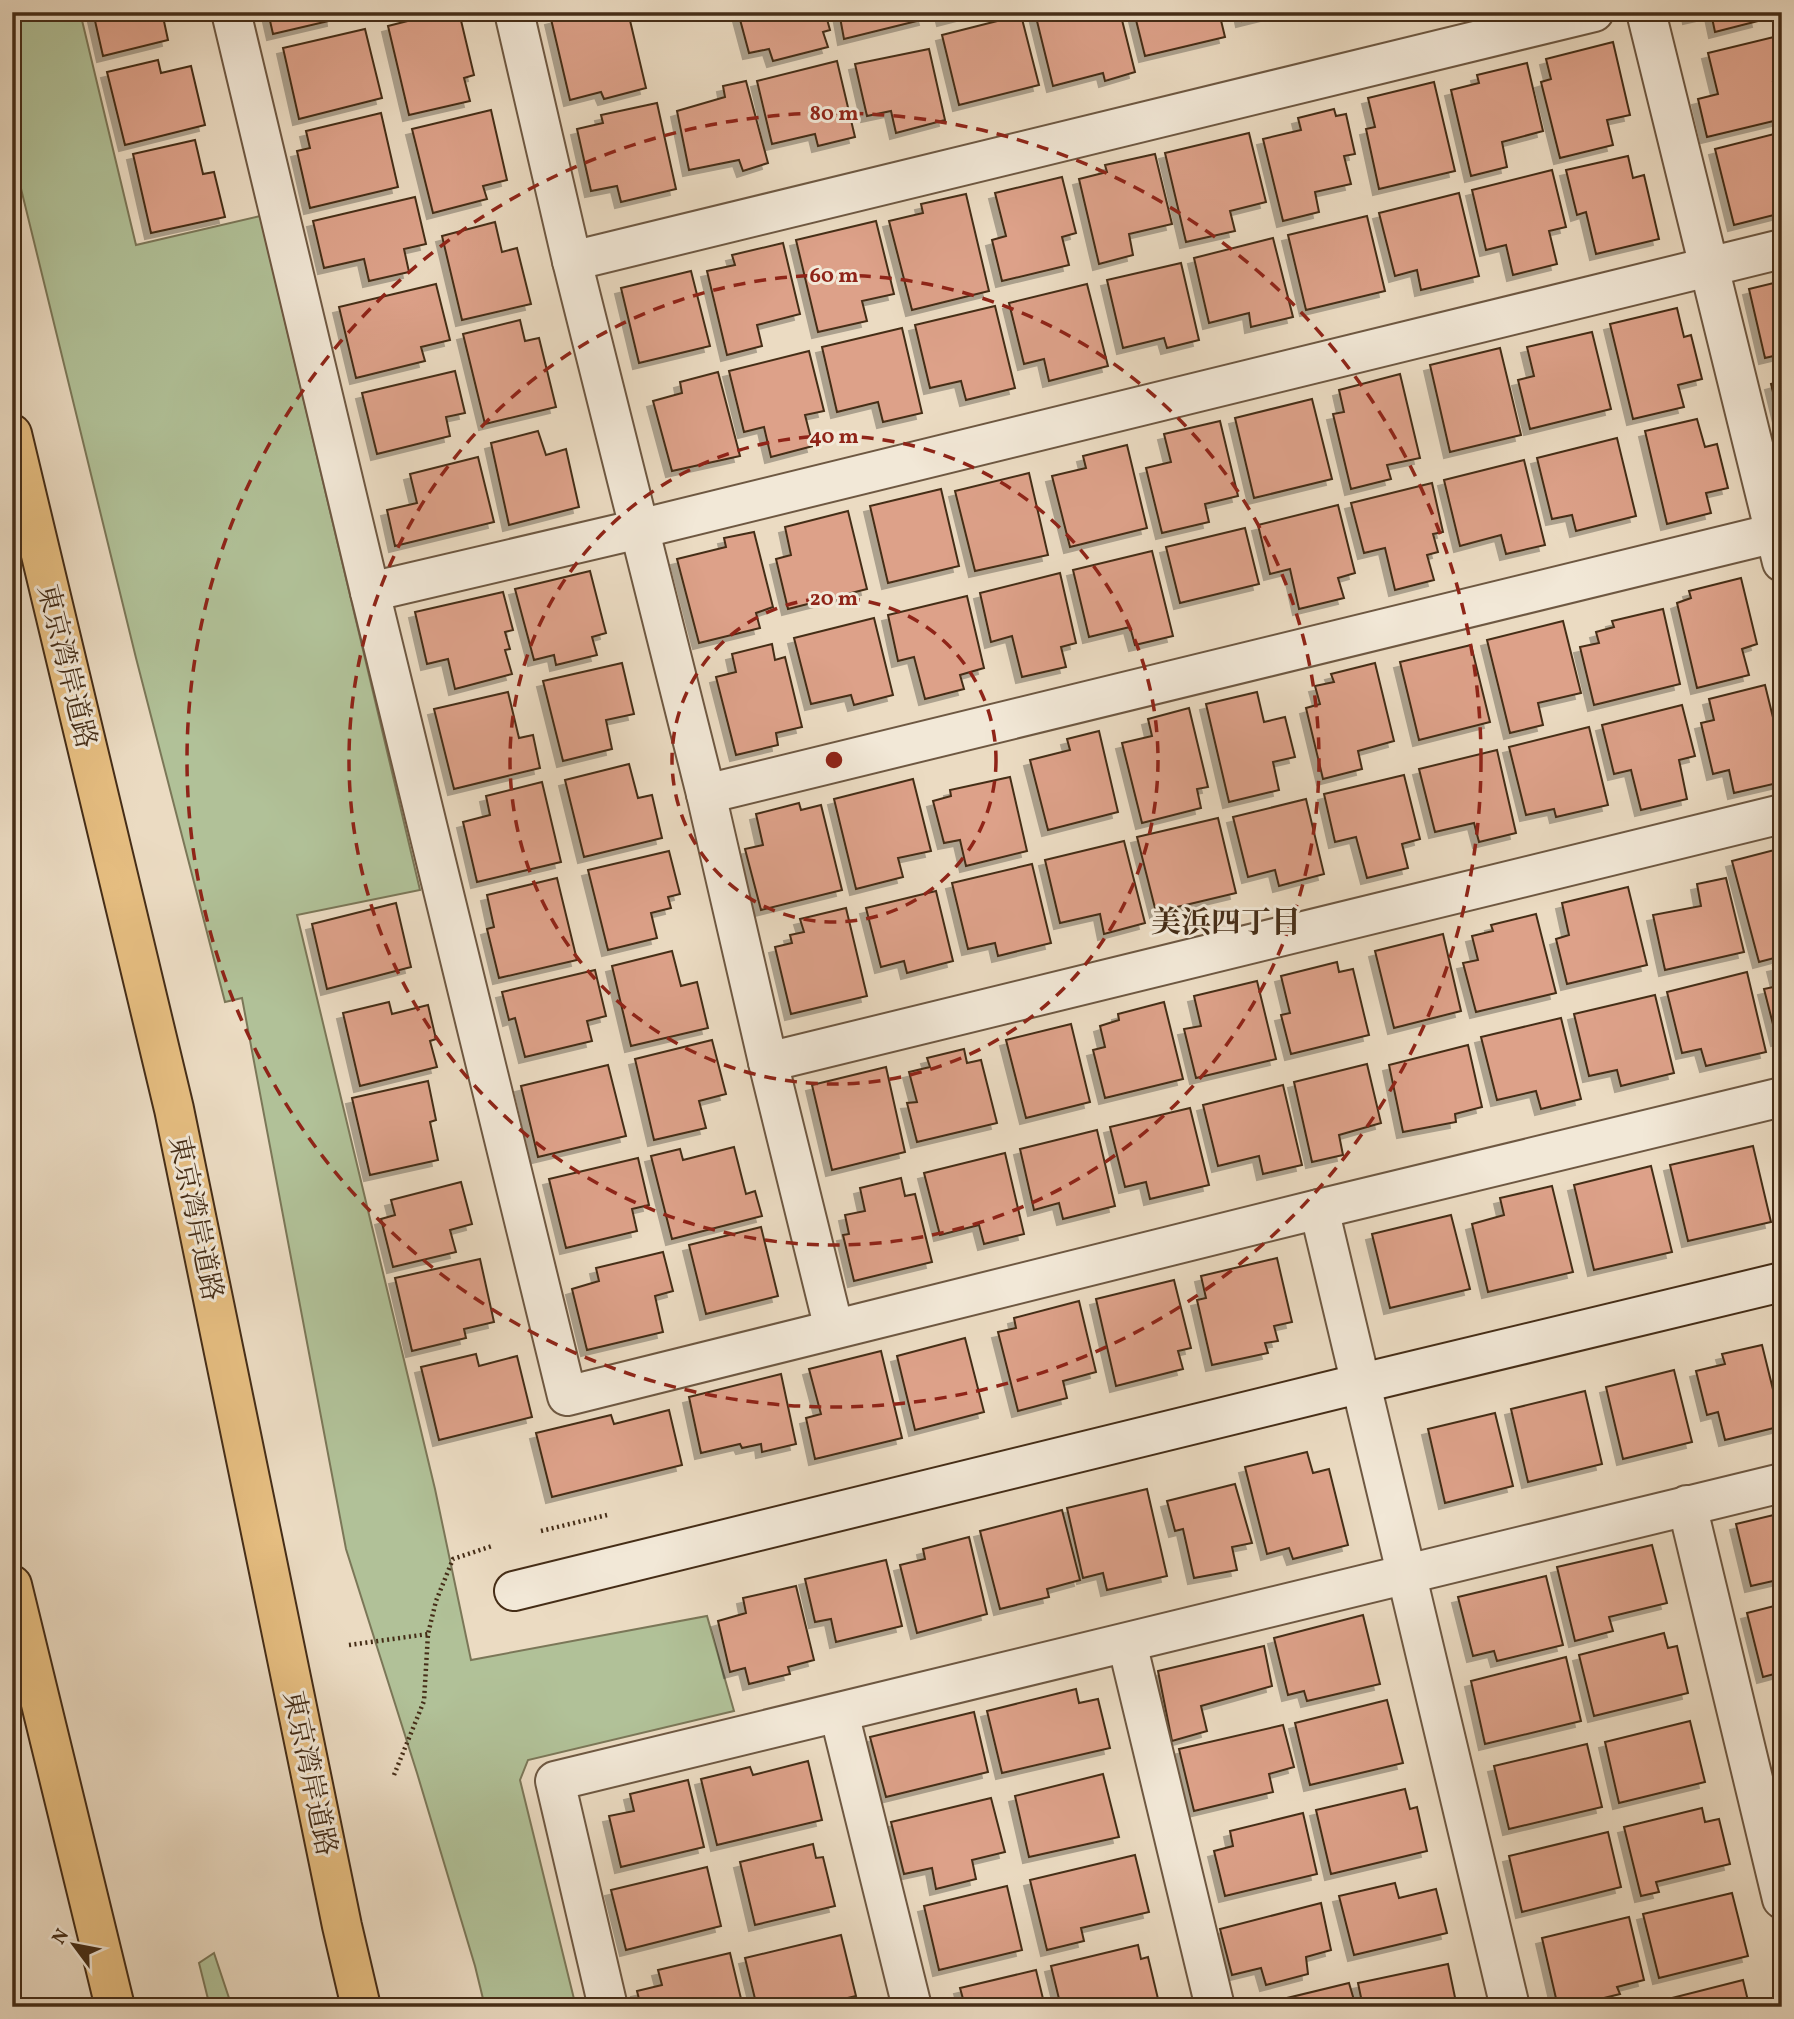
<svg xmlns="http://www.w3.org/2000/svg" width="1794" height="2019" font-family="Vollkorn,'Noto Serif JP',serif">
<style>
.green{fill:#b1c198;stroke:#7b7758;stroke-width:2}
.building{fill:#dda189;stroke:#452d17;stroke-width:2;filter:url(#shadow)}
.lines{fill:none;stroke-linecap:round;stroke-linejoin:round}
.street-casing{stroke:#6e5842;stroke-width:42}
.secondary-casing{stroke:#452d17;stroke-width:42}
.highway-casing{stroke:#452d17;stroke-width:42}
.path{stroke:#452d17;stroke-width:4.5;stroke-dasharray:2 3.5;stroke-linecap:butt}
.street{stroke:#f2e8d7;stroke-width:38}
.secondary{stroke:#f2e8d7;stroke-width:38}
.highway{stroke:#e6be81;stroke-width:38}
.ring{fill:none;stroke:#8f2418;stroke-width:3.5;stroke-dasharray:12 9}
.labels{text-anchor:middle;stroke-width:6;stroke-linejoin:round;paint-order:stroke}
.street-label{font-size:28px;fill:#452d17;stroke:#f2e8d7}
.neighbourhood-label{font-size:30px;font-weight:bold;fill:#452d17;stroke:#f2e8d7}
.centre{fill:#8f2418;stroke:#f2e8d7;stroke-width:3.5}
.ring-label{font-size:21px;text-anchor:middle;font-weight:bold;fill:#8f2418;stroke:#f2e8d7;stroke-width:6;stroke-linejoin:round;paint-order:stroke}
</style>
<defs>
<filter id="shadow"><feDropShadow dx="-6" dy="6" stdDeviation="0" flood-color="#0004"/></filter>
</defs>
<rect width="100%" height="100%" fill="#ebdbc2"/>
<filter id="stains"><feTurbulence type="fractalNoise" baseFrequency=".00286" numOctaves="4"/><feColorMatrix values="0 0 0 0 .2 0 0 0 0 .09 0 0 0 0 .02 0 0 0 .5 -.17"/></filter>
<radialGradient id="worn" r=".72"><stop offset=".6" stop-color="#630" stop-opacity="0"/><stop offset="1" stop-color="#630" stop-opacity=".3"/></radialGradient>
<g class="green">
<polygon points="12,12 80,12 136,245 260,216 420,890 297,915 435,1489 471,1660 707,1616 734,1711 528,1760 520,1780 576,2007 485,2007 475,1966 417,1773 346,1549 242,998 225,1002 136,658 12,152"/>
<polygon points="214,1953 232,2007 210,2007 199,1963"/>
</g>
<g class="building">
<polygon points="93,12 162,12 168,40 103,56"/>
<polygon points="268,12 332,12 333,20 273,34"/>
<polygon points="443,12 459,12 474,75 464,78 470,101 409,115 388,26"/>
<polygon points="579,12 628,12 646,88 604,99 601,92 570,100 551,19"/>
<polygon points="738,12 825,12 830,30 823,32 828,47 773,61 769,49 749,53"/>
<polygon points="839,12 923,12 925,19 844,39"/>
<polygon points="941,12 974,12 943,20"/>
<polygon points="1120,12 1135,72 1105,81 1103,73 1053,86 1035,13"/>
<polygon points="1134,12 1219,12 1225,37 1145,56"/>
<polygon points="1240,12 1279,12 1242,21"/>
<polygon points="1688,12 1756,12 1758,21 1715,32 1711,13 1689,18"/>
<polygon points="1021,15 1039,85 959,105 942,35"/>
<polygon points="365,29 382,98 299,119 283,48"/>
<polygon points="1782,35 1782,80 1773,82 1782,119 1707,137 1698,99 1718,94 1708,53"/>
<polygon points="1613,42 1630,115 1607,120 1613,145 1560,158 1541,82 1551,79 1546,59"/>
<polygon points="929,49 945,120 896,133 891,111 867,116 855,64"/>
<polygon points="158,60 161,73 191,66 205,125 125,145 107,72"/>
<polygon points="837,61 855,137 818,146 815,134 772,144 757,81"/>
<polygon points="1527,63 1543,131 1502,142 1507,167 1471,176 1451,90 1479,83 1477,75"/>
<polygon points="746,81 768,163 743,171 739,160 689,170 677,111 725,97 723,86"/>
<polygon points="1434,82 1455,171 1379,189 1366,129 1375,127 1368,98"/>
<polygon points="657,103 676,189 621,202 617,186 591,191 577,129 603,123 601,115"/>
<polygon points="1334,109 1336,116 1346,114 1355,154 1344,156 1351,184 1315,192 1319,212 1283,221 1263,139 1301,130 1298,118"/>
<polygon points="491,110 507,180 483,186 487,199 433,213 412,129"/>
<polygon points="381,113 398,187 310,208 297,151 310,148 306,131"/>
<polygon points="1782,132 1782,213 1734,225 1715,149"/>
<polygon points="1249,133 1266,202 1230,211 1235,231 1186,242 1165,153"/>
<polygon points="195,140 203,174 214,172 225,217 151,233 133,154"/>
<polygon points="1155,154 1172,224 1129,234 1133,255 1099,264 1079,179 1107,172 1105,165"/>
<polygon points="1628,156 1633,178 1644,175 1659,239 1596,254 1586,212 1577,215 1566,170"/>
<polygon points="1552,170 1566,227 1549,231 1557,264 1513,275 1506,245 1486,250 1472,190"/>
<polygon points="1062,177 1076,233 1062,237 1069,265 1002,281 992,240 1006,236 995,193"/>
<polygon points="1459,193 1479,276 1421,290 1417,270 1395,276 1379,213"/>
<polygon points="966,194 989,291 912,310 889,221 923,213 921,204"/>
<polygon points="415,197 426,244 404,249 409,272 369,281 364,259 324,268 313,221"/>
<polygon points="1367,216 1385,291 1306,310 1288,235"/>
<polygon points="876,221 894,294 862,301 867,321 818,332 796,240"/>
<polygon points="495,222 502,252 517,248 531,304 462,320 442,236"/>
<polygon points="1273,238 1293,317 1251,327 1249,313 1209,323 1194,258"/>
<polygon points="783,243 800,314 757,325 762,346 727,355 707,271 735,265 732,255"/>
<polygon points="1181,263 1199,340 1167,348 1164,338 1123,348 1107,280"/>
<polygon points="691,271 710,346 639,363 621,288"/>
<polygon points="1782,281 1782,354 1765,358 1749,289"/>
<polygon points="436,284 450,340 421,347 425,361 356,378 339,307"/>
<polygon points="1087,284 1108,366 1049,381 1044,359 1024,364 1009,303"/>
<polygon points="995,306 1015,388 966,400 961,381 930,388 915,325"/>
<polygon points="1677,308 1684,337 1691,335 1702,379 1678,385 1684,407 1633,419 1610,324"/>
<polygon points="520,320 525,341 539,338 556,407 485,424 463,334"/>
<polygon points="902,328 922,413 883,422 878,402 837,412 822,347"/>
<polygon points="1592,332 1611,409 1530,429 1518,380 1534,376 1527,347"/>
<polygon points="1500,348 1521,435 1450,452 1430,365"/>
<polygon points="809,351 824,411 805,415 813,446 771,457 764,427 744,432 729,371"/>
<polygon points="455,371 465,413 446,417 450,436 377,454 362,393"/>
<polygon points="718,372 740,456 672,471 653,401 682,393 680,382"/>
<polygon points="1400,374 1420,458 1387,465 1391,479 1351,489 1333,414 1344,412 1339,390"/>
<polygon points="1782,381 1782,429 1771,384"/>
<polygon points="1312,399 1332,479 1254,498 1235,418"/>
<polygon points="1697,419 1705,447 1717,444 1728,488 1706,493 1711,513 1667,524 1645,431"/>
<polygon points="1220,421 1238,496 1205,504 1209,522 1162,533 1146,468 1171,462 1164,434"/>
<polygon points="538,431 546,455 566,449 579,507 509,525 491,443"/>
<polygon points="1617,438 1636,516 1576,531 1572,515 1552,519 1537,458"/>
<polygon points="1127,445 1147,528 1070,547 1052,476 1086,468 1083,456"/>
<polygon points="478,457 494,522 395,546 387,510 417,503 410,474"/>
<polygon points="1524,460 1545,545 1506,554 1501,535 1460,546 1444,480"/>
<polygon points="1029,473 1048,555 975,571 955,491"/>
<polygon points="1432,483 1443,532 1433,534 1438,552 1427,555 1434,580 1395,590 1385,548 1364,553 1351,503"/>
<polygon points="941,489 959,566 888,583 870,506"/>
<polygon points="1338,505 1355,573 1338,578 1344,598 1299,609 1290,569 1270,574 1258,525"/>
<polygon points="848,511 867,589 788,609 776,559 791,555 785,527"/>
<polygon points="1245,528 1259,584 1180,603 1166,547"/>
<polygon points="754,532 773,607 756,613 760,628 699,643 677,559 726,547 724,538"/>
<polygon points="1152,551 1173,636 1135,645 1130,627 1089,637 1073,570"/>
<polygon points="590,571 606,633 592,637 597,655 556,665 554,655 534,660 515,589"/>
<polygon points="1060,573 1076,643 1061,647 1066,667 1022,677 1012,636 991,642 980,593"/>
<polygon points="1741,578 1757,644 1742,649 1749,675 1697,688 1677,603 1691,598 1689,591"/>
<polygon points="503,592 513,630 505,632 510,649 505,650 512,674 455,689 448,659 427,664 415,612"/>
<polygon points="967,596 984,668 960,675 964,689 925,699 914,657 898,661 888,615"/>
<polygon points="1663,609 1680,684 1594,705 1580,647 1599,643 1596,632 1614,627 1612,621"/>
<polygon points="874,618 893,695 854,705 851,695 811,704 794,638"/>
<polygon points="1563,621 1581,693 1538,703 1543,725 1510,733 1487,640"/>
<polygon points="772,644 775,660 785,657 802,727 776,733 778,745 736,755 716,677 736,672 732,654"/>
<polygon points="1471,645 1490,722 1419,740 1400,662"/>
<polygon points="622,663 634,714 606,720 612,749 563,761 543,681"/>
<polygon points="1375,663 1394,741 1358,751 1362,769 1323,779 1306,708 1320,704 1315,686 1334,682 1331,674"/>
<polygon points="1765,685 1782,754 1782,782 1734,793 1729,770 1713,774 1701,723 1714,720 1709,699"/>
<polygon points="508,692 519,738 533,735 540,768 454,789 434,709"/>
<polygon points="1257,692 1264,722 1285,717 1295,757 1273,762 1279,790 1229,802 1206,704"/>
<polygon points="1682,705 1695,756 1679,760 1687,799 1641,810 1631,770 1614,774 1602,725"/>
<polygon points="1189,708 1208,787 1197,789 1201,808 1142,823 1122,743 1152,736 1148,719"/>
<polygon points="1589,727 1608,805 1556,817 1554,809 1526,815 1509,747"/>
<polygon points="1099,731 1118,812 1048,830 1030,760 1070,750 1067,739"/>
<polygon points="1497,750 1516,833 1479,842 1474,823 1435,832 1419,769"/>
<polygon points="629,764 638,798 652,795 662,838 584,857 565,780"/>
<polygon points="1404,775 1420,839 1402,844 1408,868 1367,878 1356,837 1335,842 1324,794"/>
<polygon points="1010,777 1027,851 966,866 960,840 944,843 933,801 951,796 950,790"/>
<polygon points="913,779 931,851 898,858 903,877 856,889 834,799"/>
<polygon points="542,782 561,862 477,882 463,822 490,815 486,796"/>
<polygon points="1306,799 1324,874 1279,886 1275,870 1248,877 1233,817"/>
<polygon points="799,803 801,810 821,805 842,890 761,910 745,849 763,845 756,814"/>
<polygon points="1218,818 1236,893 1156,912 1137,837"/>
<polygon points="1124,841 1145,923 1104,934 1100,914 1060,923 1045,860"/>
<polygon points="1782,848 1782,956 1759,962 1732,861"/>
<polygon points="669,851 680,894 668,897 671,908 651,913 657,938 608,950 588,870"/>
<polygon points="1032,864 1051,943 998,956 995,943 968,949 952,883"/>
<polygon points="557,878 577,960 499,978 487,929 494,927 487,895"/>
<polygon points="1726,878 1744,952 1665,970 1653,915 1701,906 1697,884"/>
<polygon points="1628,887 1647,965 1567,984 1556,939 1569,935 1562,903"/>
<polygon points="936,891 953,961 907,973 904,961 881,967 866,908"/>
<polygon points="396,903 411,967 327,989 312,924"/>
<polygon points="846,908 867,996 791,1014 775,947 792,943 790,935 804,932 800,919"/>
<polygon points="1536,914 1556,993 1476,1012 1463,963 1478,960 1472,936 1493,931 1491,925"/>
<polygon points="1443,934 1461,1011 1394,1028 1375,951"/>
<polygon points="672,951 681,986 697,982 708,1028 631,1046 612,966"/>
<polygon points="1337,962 1339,972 1353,969 1369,1035 1291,1054 1281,1015 1290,1013 1281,976"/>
<polygon points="1782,964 1782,1039 1777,1040 1764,989 1778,986 1773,966"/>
<polygon points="595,970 606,1016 587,1021 592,1041 525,1057 515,1018 509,1020 502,992"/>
<polygon points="1747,972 1766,1052 1706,1066 1701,1049 1682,1053 1667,992"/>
<polygon points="1257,981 1276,1059 1196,1078 1184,1029 1201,1026 1194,996"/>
<polygon points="1655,995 1674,1073 1621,1086 1617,1070 1589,1076 1574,1014"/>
<polygon points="389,1002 392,1014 428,1005 436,1039 430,1041 437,1067 360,1086 343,1013"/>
<polygon points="1164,1002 1183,1079 1105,1098 1093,1050 1105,1047 1100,1026 1119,1020 1118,1014"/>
<polygon points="1561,1018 1581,1099 1541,1109 1536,1091 1497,1100 1481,1037"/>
<polygon points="1071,1024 1090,1102 1026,1118 1006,1040"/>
<polygon points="712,1040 726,1094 699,1101 706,1128 654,1140 635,1059"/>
<polygon points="1468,1045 1482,1107 1455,1114 1456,1122 1403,1132 1389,1065"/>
<polygon points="964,1049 967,1063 981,1060 997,1123 917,1142 907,1103 917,1102 909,1072 930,1067 927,1058"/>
<polygon points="1367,1064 1381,1123 1339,1135 1343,1155 1312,1162 1294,1082"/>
<polygon points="608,1065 626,1136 538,1157 521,1086"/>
<polygon points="886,1067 905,1152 832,1170 812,1085"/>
<polygon points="428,1081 436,1120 430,1122 438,1160 370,1175 352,1098"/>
<polygon points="1283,1085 1302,1165 1263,1174 1259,1156 1218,1166 1203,1105"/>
<polygon points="1190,1108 1209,1185 1150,1199 1146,1182 1125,1187 1110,1127"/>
<polygon points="1097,1130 1115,1206 1063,1219 1059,1203 1034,1210 1020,1149"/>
<polygon points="1753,1146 1771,1222 1688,1241 1670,1165"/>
<polygon points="734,1147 746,1194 755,1191 762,1216 672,1239 651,1156 680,1149 683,1160"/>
<polygon points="1005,1153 1024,1234 984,1244 979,1225 940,1235 924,1173"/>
<polygon points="638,1158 649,1205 632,1209 637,1231 566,1248 549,1179"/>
<polygon points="1651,1166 1672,1252 1594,1270 1574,1185"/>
<polygon points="901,1178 905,1196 915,1194 932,1262 854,1281 843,1235 849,1234 845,1215 865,1211 860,1188"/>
<polygon points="461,1182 472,1224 450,1230 456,1252 393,1267 381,1219 395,1215 391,1200"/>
<polygon points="1552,1186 1573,1272 1488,1292 1472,1224 1504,1215 1500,1198"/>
<polygon points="1451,1215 1470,1289 1390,1308 1372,1234"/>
<polygon points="761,1227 778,1296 706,1314 689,1245"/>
<polygon points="663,1252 673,1291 655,1296 663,1332 587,1350 572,1289 599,1281 596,1268"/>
<polygon points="1277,1258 1292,1322 1274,1326 1278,1341 1265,1343 1268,1353 1212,1365 1197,1300 1206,1298 1201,1276"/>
<polygon points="480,1259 494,1322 464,1329 466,1338 412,1351 395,1278"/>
<polygon points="1174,1280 1191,1348 1178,1351 1183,1369 1116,1386 1096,1299"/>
<polygon points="1079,1301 1096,1372 1063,1381 1067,1398 1018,1411 998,1332 1016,1328 1014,1318"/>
<polygon points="965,1338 984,1412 915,1430 897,1356"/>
<polygon points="1762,1345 1782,1426 1725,1440 1718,1412 1707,1415 1696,1371 1725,1364 1722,1354"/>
<polygon points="881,1351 902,1438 815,1459 806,1418 821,1414 809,1369"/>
<polygon points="476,1354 479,1366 517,1356 532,1417 439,1440 421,1367"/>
<polygon points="1674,1370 1692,1442 1623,1459 1606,1387"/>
<polygon points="781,1374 796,1444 762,1452 761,1444 742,1448 740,1444 701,1453 689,1397"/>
<polygon points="1585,1391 1602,1464 1528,1482 1511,1409"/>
<polygon points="669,1410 682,1465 552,1497 536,1433 611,1415 614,1424"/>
<polygon points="1495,1413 1513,1486 1445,1503 1428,1429"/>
<polygon points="1307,1452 1313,1473 1329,1469 1348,1545 1293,1559 1289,1548 1267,1554 1245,1467"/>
<polygon points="1235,1484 1252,1543 1232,1547 1237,1570 1194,1578 1183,1529 1175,1531 1167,1501"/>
<polygon points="1147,1489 1167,1576 1107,1590 1103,1573 1083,1578 1067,1508"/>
<polygon points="1062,1510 1080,1580 1047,1589 1049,1597 1000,1609 980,1531"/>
<polygon points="1782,1513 1782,1579 1751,1586 1736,1524"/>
<polygon points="969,1537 987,1614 917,1633 900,1565 925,1559 923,1549"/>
<polygon points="1652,1545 1667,1603 1609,1617 1613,1631 1575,1641 1557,1567"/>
<polygon points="886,1560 902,1626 836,1642 831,1619 815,1622 805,1579"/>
<polygon points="1546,1576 1563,1645 1497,1661 1494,1651 1473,1656 1458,1597"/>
<polygon points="796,1586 814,1660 788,1667 790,1674 749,1684 745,1668 730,1672 718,1621 746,1613 743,1598"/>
<polygon points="1782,1604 1782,1672 1763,1677 1747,1613"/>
<polygon points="1363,1615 1380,1684 1307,1701 1304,1691 1288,1695 1274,1638"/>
<polygon points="1664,1633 1668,1648 1677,1646 1688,1693 1594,1716 1579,1655"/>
<polygon points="1264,1646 1272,1686 1201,1706 1207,1731 1172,1741 1158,1671"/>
<polygon points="1566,1657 1581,1721 1485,1744 1471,1681"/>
<polygon points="1076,1689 1079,1703 1098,1699 1110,1748 1002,1773 987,1711"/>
<polygon points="1387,1700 1403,1763 1310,1785 1295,1723"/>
<polygon points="974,1712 988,1772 886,1797 870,1737"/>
<polygon points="1690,1721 1705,1782 1619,1803 1605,1742"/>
<polygon points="1283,1725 1294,1767 1269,1774 1273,1792 1194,1811 1179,1749"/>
<polygon points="1587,1744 1602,1807 1509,1829 1494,1766"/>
<polygon points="808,1761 822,1820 717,1845 701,1779 750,1767 753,1775"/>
<polygon points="1103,1774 1119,1837 1029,1857 1015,1796"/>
<polygon points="688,1780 704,1847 621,1867 609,1816 634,1811 630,1794"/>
<polygon points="1405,1789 1410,1809 1417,1807 1427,1851 1331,1874 1316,1810"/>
<polygon points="991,1798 1005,1852 972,1860 976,1879 936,1889 932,1868 904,1874 891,1822"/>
<polygon points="1702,1808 1705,1822 1719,1819 1730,1864 1656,1882 1659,1892 1641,1896 1624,1827"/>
<polygon points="1303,1813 1317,1874 1225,1896 1214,1851 1233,1846 1230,1831"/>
<polygon points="1608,1832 1621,1887 1522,1912 1509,1856"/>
<polygon points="813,1844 816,1858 823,1857 835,1906 755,1925 740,1862"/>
<polygon points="1135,1855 1149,1912 1081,1928 1084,1941 1047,1950 1030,1880"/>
<polygon points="707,1867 721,1926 626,1950 611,1890"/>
<polygon points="1395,1883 1399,1898 1436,1889 1447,1933 1354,1955 1339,1896"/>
<polygon points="1007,1886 1022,1950 939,1970 924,1906"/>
<polygon points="1732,1893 1748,1956 1659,1978 1643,1914"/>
<polygon points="1321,1903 1331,1950 1306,1957 1308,1974 1266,1985 1261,1968 1232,1975 1220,1929"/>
<polygon points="1629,1917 1644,1980 1617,1987 1620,1994 1568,2007 1558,2007 1542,1938"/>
<polygon points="841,1935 856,1996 810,2007 757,2007 745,1958"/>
<polygon points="1138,1945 1141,1959 1148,1957 1159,2003 1146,2007 1061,2007 1051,1966"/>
<polygon points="730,1953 743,2007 641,2007 637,1991 662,1985 658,1970"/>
<polygon points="1448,1964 1457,2007 1363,2007 1358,1983"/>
<polygon points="1036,1970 1045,2007 960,2007 965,2006 960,1988"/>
<polygon points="1743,1980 1749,2005 1758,2002 1759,2007 1665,2007 1664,2000"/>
<polygon points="1349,1983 1356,2007 1250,2007"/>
</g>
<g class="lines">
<g class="street-casing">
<g id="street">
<polyline points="231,12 370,592 567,1396 1319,1209 1782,1097"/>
<polyline points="514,12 572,261 706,794 768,1062 834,1329"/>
<polyline points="1646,12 1782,562"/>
<polyline points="572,261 1594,12"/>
<polyline points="370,592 639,529 1782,249"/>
<polyline points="706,794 1775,533"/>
<polyline points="768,1062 1782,814"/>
<polyline points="1319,1209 1510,2007"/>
<polyline points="1687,1505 1782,1899"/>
<polyline points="1127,1643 1215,2007"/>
<polyline points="839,1713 912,2007"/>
<polyline points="608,2007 555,1781 1782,1483"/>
</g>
</g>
<g class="secondary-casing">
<polyline id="secondary" points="514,1591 1362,1383 1782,1282"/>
</g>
<g class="highway-casing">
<g id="highway">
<polyline points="12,434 174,1109 342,1926 361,2007"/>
<polyline points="12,1585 115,2007"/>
</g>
</g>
<g class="path">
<polyline points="541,1531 607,1515"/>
<polyline points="349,1645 428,1634"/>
<polyline points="394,1775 424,1701 428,1634 436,1601 453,1559 492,1546"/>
</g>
<use href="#street" class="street"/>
<use href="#secondary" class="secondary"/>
<use href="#highway" class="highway"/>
</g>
<g class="ring">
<circle cx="834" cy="760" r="162"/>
<circle cx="834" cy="760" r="324"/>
<circle cx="834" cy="760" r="485"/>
<circle cx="834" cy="760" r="647"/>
</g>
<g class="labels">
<g class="street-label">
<text transform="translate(68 666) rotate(76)" y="10">東京湾岸道路</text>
<text transform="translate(197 1218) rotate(78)" y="10">東京湾岸道路</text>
<text transform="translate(311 1773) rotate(78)" y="10">東京湾岸道路</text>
</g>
<g class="neighbourhood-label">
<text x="1226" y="932">美浜四丁目</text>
</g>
</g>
<circle cx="834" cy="760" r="10" class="centre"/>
<g class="ring-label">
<text x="834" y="120">80 m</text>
<text x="834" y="282">60 m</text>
<text x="834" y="443">40 m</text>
<text x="834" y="605">20 m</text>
</g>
<rect width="1794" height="2019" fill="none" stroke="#ebdbc2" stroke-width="42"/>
<rect x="14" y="14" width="1766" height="1991" fill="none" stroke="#452d17" stroke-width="3.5"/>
<rect x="21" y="21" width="1752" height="1977" fill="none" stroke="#452d17" stroke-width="2"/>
<g transform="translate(74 1945) rotate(302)" stroke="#f2e8d7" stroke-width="5" paint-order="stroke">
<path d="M0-5L12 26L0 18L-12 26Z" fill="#452d17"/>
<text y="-10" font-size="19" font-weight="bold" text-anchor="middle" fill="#452d17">N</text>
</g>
<rect width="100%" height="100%" filter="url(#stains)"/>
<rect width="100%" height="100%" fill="url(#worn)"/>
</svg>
